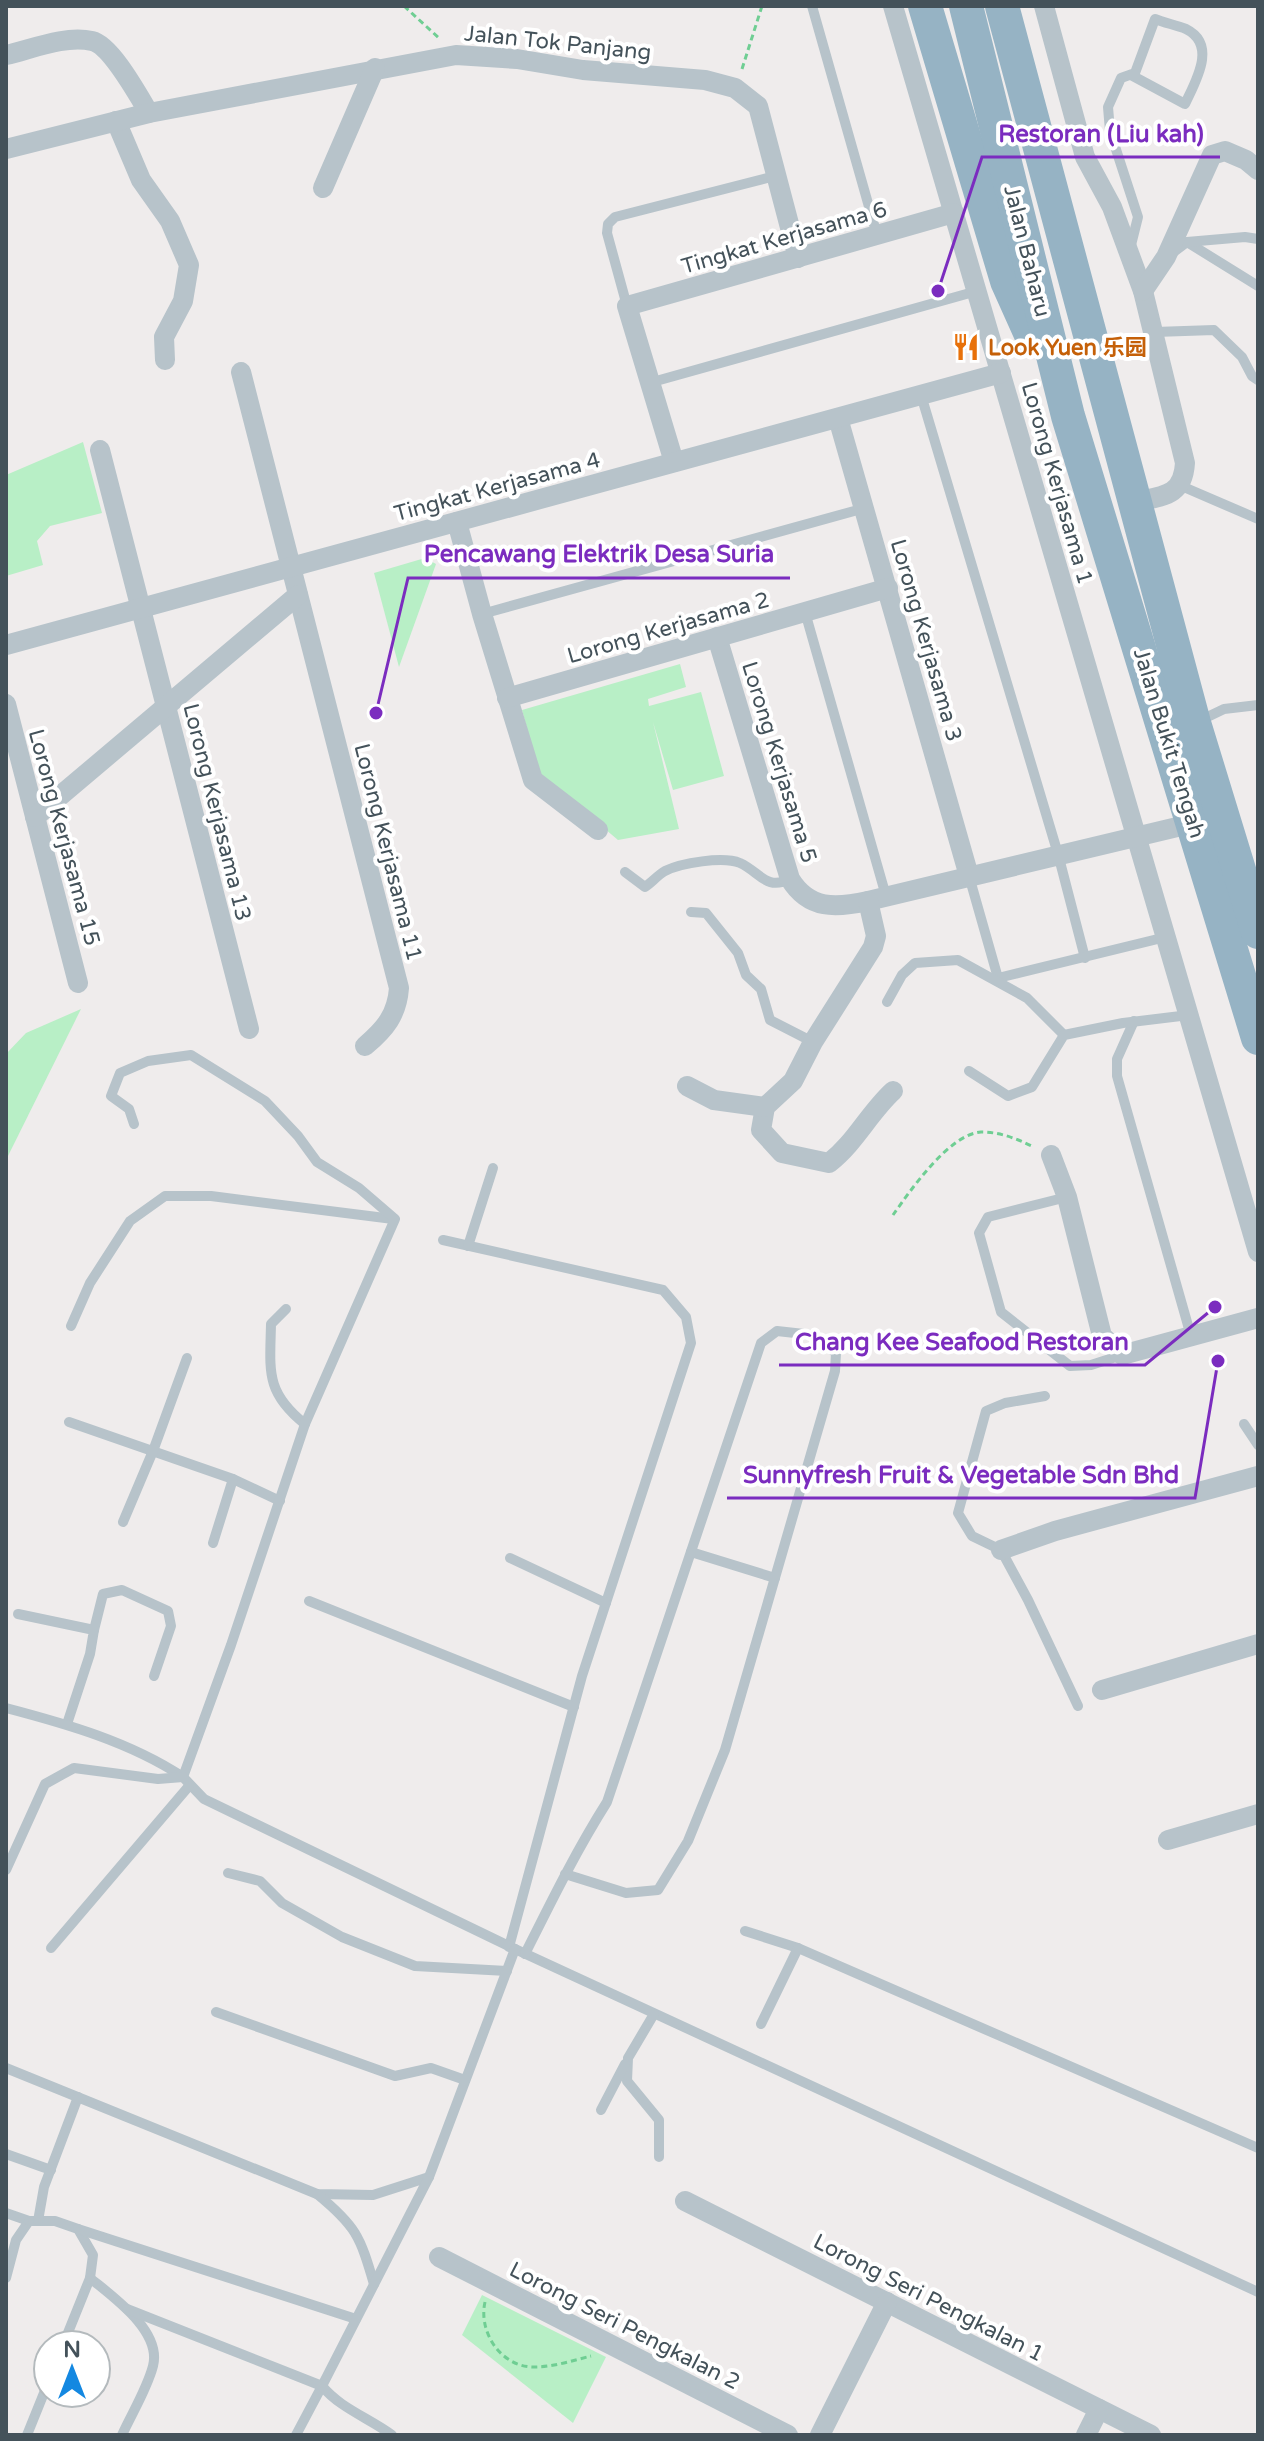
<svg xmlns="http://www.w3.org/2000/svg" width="1264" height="2441" font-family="'Varela Round','Noto Sans SC',sans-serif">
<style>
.green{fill:#b8efc6}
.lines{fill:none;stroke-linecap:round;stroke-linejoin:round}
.path{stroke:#6fce93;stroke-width:3;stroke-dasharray:6 4;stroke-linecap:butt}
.service{stroke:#b7c3ca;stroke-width:10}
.minor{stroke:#b7c3ca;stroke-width:20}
.trunk{stroke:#96b3c4;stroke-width:34}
.labels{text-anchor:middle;stroke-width:8;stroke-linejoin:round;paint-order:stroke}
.street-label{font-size:22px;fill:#44525a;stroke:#fff}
.food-label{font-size:22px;font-weight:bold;fill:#c56008;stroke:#fff;text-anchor:start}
.leader{fill:none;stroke:#7b2cbf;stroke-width:3}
.callout-dot{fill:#7b2cbf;stroke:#fff;stroke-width:3}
.callout-label{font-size:24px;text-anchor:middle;font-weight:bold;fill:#7b2cbf;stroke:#fff;stroke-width:8;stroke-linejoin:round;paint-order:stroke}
</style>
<rect width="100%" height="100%" fill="#efecec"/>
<g class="green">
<polygon points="83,442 102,513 50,526 37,541 43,565 6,576 6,475"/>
<polygon points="425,558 436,564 399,667 374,573"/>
<polygon points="680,664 686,687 648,699 649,706 701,692 724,776 673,790 653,722 679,829 618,840 539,773 522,710"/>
<polygon points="81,1009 6,1160 6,1054 26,1033"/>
<polygon points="482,2295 606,2357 573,2423 462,2335"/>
</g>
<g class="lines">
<g class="path">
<polyline points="404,6 439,38"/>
<polyline points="742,69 762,6"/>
<path d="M893,1215C910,1191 949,1134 981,1132C1001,1132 1017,1139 1034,1147"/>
<path d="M485,2302C478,2333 502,2368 535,2367C553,2367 575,2360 591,2356"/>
</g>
<g class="service">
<polyline points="812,6 877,235"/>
<polyline points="1187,242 1258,286"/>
<path d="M1130,249L1138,217L1110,131L1108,107L1121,78L1135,73L1155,19C1165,23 1176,25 1186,29C1218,45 1195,82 1185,104L1131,75"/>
<polyline points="1171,254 1187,242 1245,237 1258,239"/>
<polyline points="627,306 607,233 608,224 615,217 775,176"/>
<polyline points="1155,332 1214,330 1242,357 1252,376 1258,380"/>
<polyline points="649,383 977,291"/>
<polyline points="921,395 1058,854 1085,958"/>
<polyline points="1179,485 1258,519"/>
<polyline points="805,612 886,896"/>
<polyline points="482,614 865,508"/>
<polyline points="1199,721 1224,709 1258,705"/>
<path d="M625,872L645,887C652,882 658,875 665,871C681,863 723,856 740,863C760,872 766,891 790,879"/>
<polyline points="969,876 998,978 1166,937"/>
<polyline points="691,912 706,913 738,953 746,975 761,989 770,1020 813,1042"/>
<polyline points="887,1002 902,975 915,963 958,960 1027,998 1064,1035"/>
<polyline points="1134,1021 1117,1059 1117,1076 1191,1336"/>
<polyline points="969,1071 1008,1096 1032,1087 1064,1035 1123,1023 1189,1015"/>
<polyline points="1067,1197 988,1217 979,1233 1001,1312 1070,1366 1091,1365 1122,1355"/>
<polyline points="443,1240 663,1290 686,1317 691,1343 582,1676 509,1947"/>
<polyline points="468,1246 493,1168"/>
<path d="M286,1309L271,1324C270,1371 265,1392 305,1424"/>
<polyline points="71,1326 90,1283 130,1221 165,1196 211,1196 393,1219"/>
<polyline points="1045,1396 1005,1403 986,1411 958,1513 972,1536 1001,1550 1028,1600 1078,1706"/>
<polyline points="69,1422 233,1479 280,1501"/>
<polyline points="1244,1424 1258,1445"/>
<polyline points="123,1522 153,1451 187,1358"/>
<polyline points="213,1543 233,1479"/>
<polyline points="691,1552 775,1578"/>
<polyline points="510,1558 606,1603"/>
<polyline points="309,1601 574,1707"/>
<polyline points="18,1614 94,1630 90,1654 67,1724"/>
<polyline points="94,1630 103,1594 122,1590 168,1611 171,1626 154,1676"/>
<path d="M6,1708C67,1724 130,1742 183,1777L231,1645L305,1424L395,1219L359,1188L317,1162L298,1136L265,1101L191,1055L148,1061L120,1073L111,1096L129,1109L134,1124"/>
<polyline points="6,1870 45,1784 74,1768 158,1779 183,1777 204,1799 515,1949 1258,2292"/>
<polyline points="228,1873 260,1881 282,1903 342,1937 415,1966 507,1971"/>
<polyline points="745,1931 798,1948 1258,2148"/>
<polyline points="51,1948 189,1786"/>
<path d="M525,1954C551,1902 576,1851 607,1802L761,1343L777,1331L813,1335L836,1353L835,1371L725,1750L688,1841L658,1890L626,1893L565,1874"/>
<polyline points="216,2012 395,2076 431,2068 465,2080"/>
<polyline points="654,2014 628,2058 627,2081 659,2120 659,2157"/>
<polyline points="761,2024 798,1948"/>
<polyline points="6,2068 317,2194 373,2195 429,2177"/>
<polyline points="601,2110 625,2064"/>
<polyline points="6,2154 51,2170"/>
<path d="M317,2194C356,2226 360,2236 374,2284"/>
<polyline points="6,2213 29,2221 16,2240 6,2278"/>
<polyline points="29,2221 55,2221 78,2229 93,2255 90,2278 63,2345"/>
<polyline points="38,2221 44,2187 78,2097"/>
<polyline points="78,2229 356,2319"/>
<path d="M90,2278C113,2297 162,2331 153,2366C147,2389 132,2413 122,2435"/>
<polyline points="127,2309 322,2386 296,2435"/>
<polyline points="27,2435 48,2383"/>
<path d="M392,2435C369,2418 340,2408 322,2386L429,2177L515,1949"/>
</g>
<g class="minor">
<polyline points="893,6 1258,1252"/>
<path d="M1044,6L1085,157L1112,207L1143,291L1185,463C1183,497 1162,496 1134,502"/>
<path d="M6,55C32,49 65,35 92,41C111,45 138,95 149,113"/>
<polyline points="116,121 141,180 170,221 189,265 183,301 164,337 165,360"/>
<polyline points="6,149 149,113 456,55 517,59 583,70 705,80 735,88 758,106 798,258"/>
<polyline points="323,188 375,68"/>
<polyline points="1143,291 1166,257 1212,155 1225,151 1246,160 1258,170"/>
<path d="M241,372L399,988C397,1015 385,1029 365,1046"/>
<polyline points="838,418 969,876"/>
<polyline points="100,450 249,1029"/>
<polyline points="674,462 627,306 954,213"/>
<polyline points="457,522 482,614 533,780 598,830"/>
<path d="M717,637L790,879C809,910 836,908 868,901L1194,823"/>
<polyline points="6,645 1001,373"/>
<polyline points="507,698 888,588"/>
<polyline points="6,704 78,983"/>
<polyline points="35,817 298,595"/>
<path d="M868,901L876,936L873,947L813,1042L793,1081L765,1107L761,1130L782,1153L829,1163C855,1143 869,1113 893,1091"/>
<polyline points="687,1086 714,1100 765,1107"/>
<polyline points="1051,1155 1067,1197 1102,1336 1122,1355 1258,1318"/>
<polyline points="1001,1550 1055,1531 1258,1476"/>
<polyline points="1102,1690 1258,1644"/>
<polyline points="1168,1840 1258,1814"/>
<polyline points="685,2201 1151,2435"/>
<polyline points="439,2257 788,2435"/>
<polyline points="820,2435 887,2302"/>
<polyline points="1086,2435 1099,2409"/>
</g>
<g class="trunk">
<polyline points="925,6 1007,281 1033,339"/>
<polyline points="966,6 1068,416 1258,1038"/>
<polyline points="1002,6 1194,723 1258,932"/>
</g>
</g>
<defs>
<g id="restaurant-bare" transform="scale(2.16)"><path d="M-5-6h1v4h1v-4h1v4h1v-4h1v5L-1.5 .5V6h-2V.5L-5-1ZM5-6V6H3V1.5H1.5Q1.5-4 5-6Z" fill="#e8710a" stroke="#fff" stroke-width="2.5" paint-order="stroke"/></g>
</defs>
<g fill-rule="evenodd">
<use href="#restaurant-bare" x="966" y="347"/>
</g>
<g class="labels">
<g class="street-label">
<text transform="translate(558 42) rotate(6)" y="8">Jalan Tok Panjang</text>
<text transform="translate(784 237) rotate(-16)" y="8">Tingkat Kerjasama 6</text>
<text transform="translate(1028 251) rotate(76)" y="8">Jalan Baharu</text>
<text transform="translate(1058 483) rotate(74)" y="8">Lorong Kerjasama 1</text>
<text transform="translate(497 486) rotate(-15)" y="8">Tingkat Kerjasama 4</text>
<text transform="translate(668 627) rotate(-16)" y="8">Lorong Kerjasama 2</text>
<text transform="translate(927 640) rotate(74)" y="8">Lorong Kerjasama 3</text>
<text transform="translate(1170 743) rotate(73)" y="8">Jalan Bukit Tengah</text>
<text transform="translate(780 762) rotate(73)" y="8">Lorong Kerjasama 5</text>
<text transform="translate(218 812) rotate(76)" y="8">Lorong Kerjasama 13</text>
<text transform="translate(65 837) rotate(75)" y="8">Lorong Kerjasama 15</text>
<text transform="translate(389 852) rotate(76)" y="8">Lorong Kerjasama 11</text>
<text transform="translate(929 2297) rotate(27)" y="8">Lorong Seri Pengkalan 1</text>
<text transform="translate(625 2325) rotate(27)" y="8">Lorong Seri Pengkalan 2</text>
</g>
<g class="food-label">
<text x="988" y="355">Look Yuen 乐园</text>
</g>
</g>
<path class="leader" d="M938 291L982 157H1220M376 713L408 578H790M1215 1307L1145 1365H779M1218 1361L1195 1498H727"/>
<g class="callout-dot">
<circle cx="938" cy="291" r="8"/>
<circle cx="376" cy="713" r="8"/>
<circle cx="1215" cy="1307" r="8"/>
<circle cx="1218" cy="1361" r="8"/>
</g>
<g class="callout-label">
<text x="1101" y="142">Restoran (Liu kah)</text>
<text x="599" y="562">Pencawang Elektrik Desa Suria</text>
<text x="962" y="1350">Chang Kee Seafood Restoran</text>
<text x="961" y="1483">Sunnyfresh Fruit &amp; Vegetable Sdn Bhd</text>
</g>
<rect width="1264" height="2441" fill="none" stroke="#44525a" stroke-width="16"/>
<g transform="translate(72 2369)"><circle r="38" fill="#ffffff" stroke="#b4babd" stroke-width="2"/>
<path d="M0-6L14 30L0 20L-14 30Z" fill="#1488e1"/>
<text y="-12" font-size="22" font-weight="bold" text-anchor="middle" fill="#44525a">N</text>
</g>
</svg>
